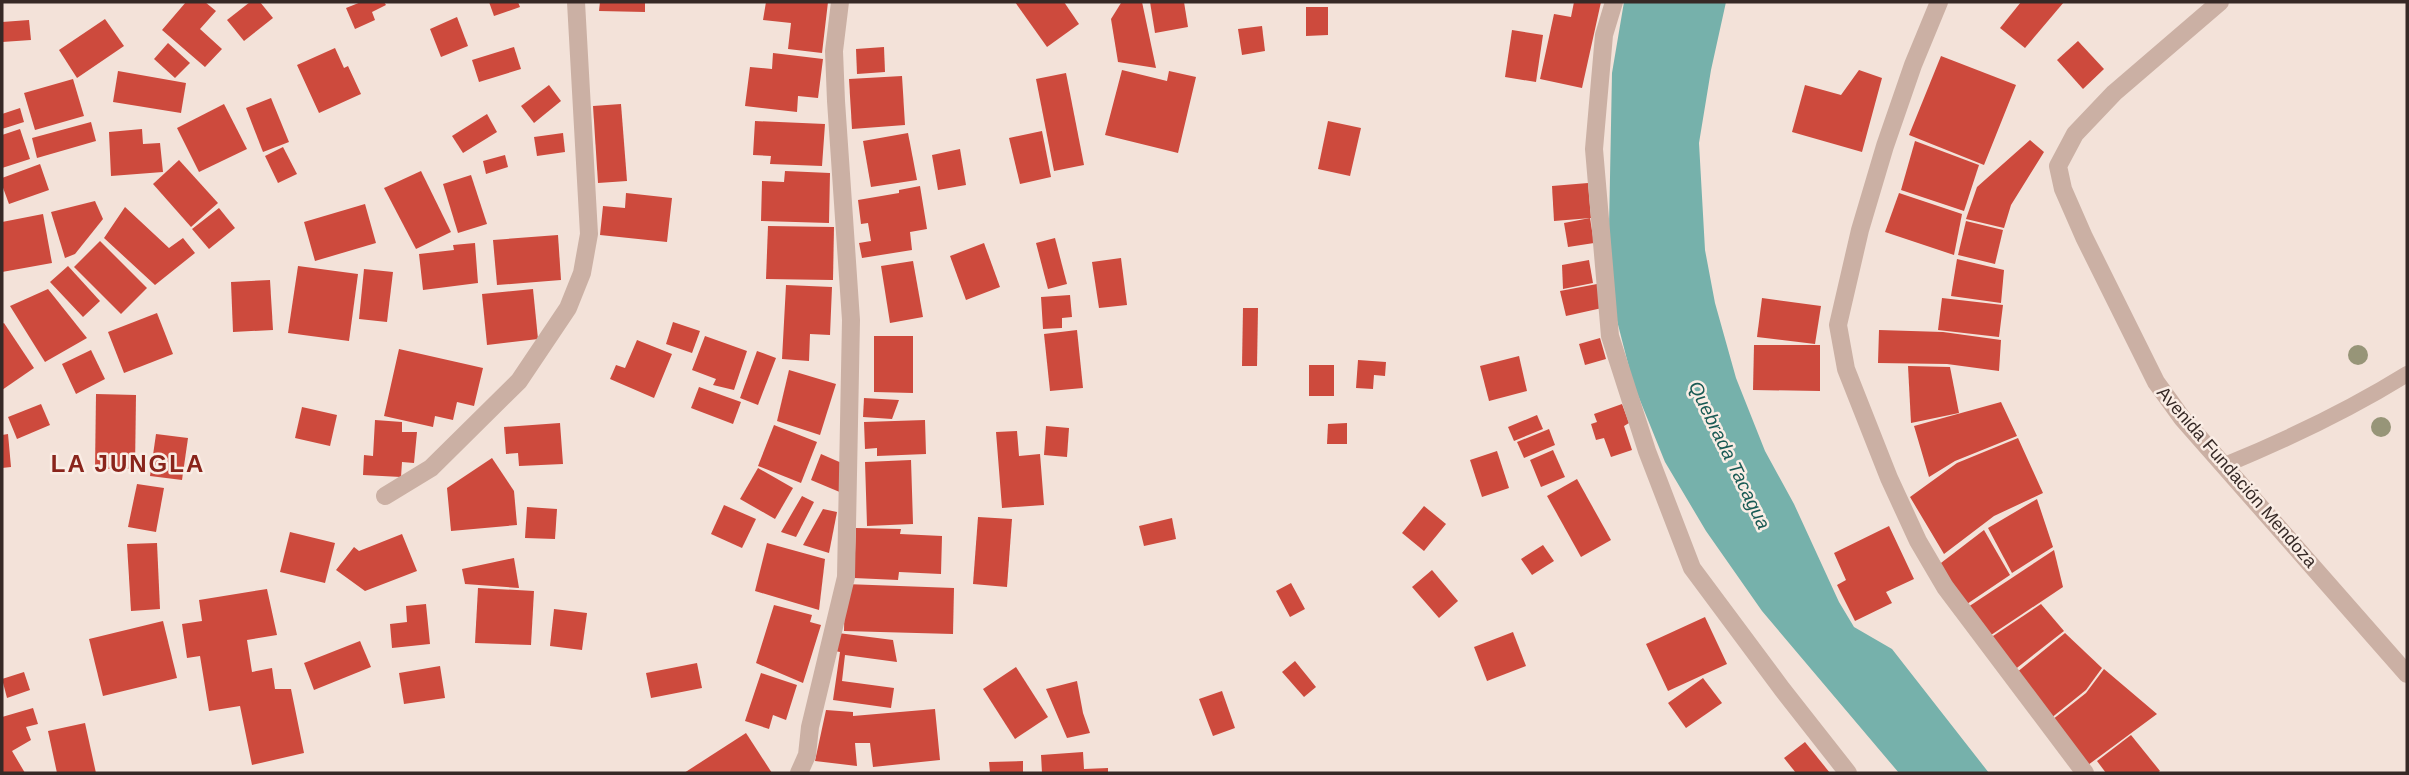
<svg xmlns="http://www.w3.org/2000/svg" width="2409" height="775" font-family="Arial,sans-serif">
<style>
.water{fill:#76b1ab}
.building{fill:#cd4a3d}
.lines{fill:none;stroke-linecap:round;stroke-linejoin:round}
.service{stroke:#cbb0a4;stroke-width:16}
.minor{stroke:#cbb0a4;stroke-width:18}
.tree{fill:#979578}
.labels{text-anchor:middle;stroke-width:5;stroke-linejoin:round;paint-order:stroke}
.street-label{font-size:18px;fill:#362926;stroke:#faede5}
.water-label{font-size:19px;font-style:italic;fill:#195a54;stroke:#faede5}
.district-label{font-size:24px;font-weight:bold;letter-spacing:2px;fill:#89241b;stroke:#faede5}
</style>
<rect width="100%" height="100%" fill="#f3e2d9"/>
<polygon class="water" points="1624,2 1726,2 1711,70 1699,143 1705,250 1715,303 1736,378 1765,451 1794,504 1839,602 1854,627 1892,649 1989,773 1899,773 1762,611 1706,531 1665,462 1633,383 1614,309 1609,229 1612,73"/>
<g class="building">
<polygon points="186,2 205,2 216,11 200,29 222,49 205,67 162,30"/>
<polygon points="250,2 260,2 273,18 244,41 227,20"/>
<polygon points="361,2 384,2 386,5 372,12 375,20 355,29 346,8"/>
<polygon points="489,2 518,2 520,7 494,16"/>
<polygon points="600,2 645,2 645,12 599,11"/>
<polygon points="766,2 828,2 822,53 788,49 791,23 763,20"/>
<polygon points="1015,2 1064,2 1079,24 1047,47"/>
<polygon points="1128,2 1142,2 1156,68 1118,62 1111,19 1121,3"/>
<polygon points="1150,2 1184,2 1188,27 1155,33"/>
<polygon points="1574,2 1601,2 1582,88 1540,79 1554,14 1571,17"/>
<polygon points="2021,2 2064,2 2025,48 2000,28"/>
<polygon points="1306,7 1328,7 1328,35 1306,36"/>
<polygon points="457,17 468,46 441,57 430,29"/>
<polygon points="105,19 124,46 77,78 59,50"/>
<polygon points="29,20 31,40 2,42 2,22"/>
<polygon points="1262,26 1265,51 1242,55 1238,29"/>
<polygon points="1512,30 1543,35 1536,82 1505,77"/>
<polygon points="2078,41 2104,69 2083,89 2057,60"/>
<polygon points="168,43 190,63 175,78 154,59"/>
<polygon points="514,47 521,69 479,82 472,60"/>
<polygon points="884,47 885,72 857,74 856,49"/>
<polygon points="335,48 344,68 348,66 361,94 319,113 297,65"/>
<polygon points="773,53 823,59 818,98 798,96 797,112 745,106 750,67 772,69"/>
<polygon points="1941,56 2016,85 1984,165 1909,135"/>
<polygon points="1122,70 1167,81 1169,71 1196,77 1178,153 1105,135"/>
<polygon points="1859,70 1882,78 1862,152 1792,132 1805,85 1841,95"/>
<polygon points="118,71 186,83 181,113 113,102"/>
<polygon points="1066,73 1084,165 1054,171 1036,79"/>
<polygon points="902,76 905,125 852,129 849,79"/>
<polygon points="73,79 84,116 35,130 24,93"/>
<polygon points="549,85 561,101 534,123 521,106"/>
<polygon points="271,98 289,142 263,152 246,108"/>
<polygon points="224,104 247,149 199,172 177,128"/>
<polygon points="621,104 627,181 598,183 593,106"/>
<polygon points="20,108 24,122 2,129 2,114"/>
<polygon points="487,114 497,132 463,153 452,136"/>
<polygon points="755,121 825,124 822,166 770,164 771,156 753,155"/>
<polygon points="1328,121 1361,128 1350,176 1318,169"/>
<polygon points="91,122 96,141 37,158 32,138"/>
<polygon points="20,129 30,159 2,168 2,135"/>
<polygon points="142,129 143,144 160,143 163,172 111,176 109,132"/>
<polygon points="1042,131 1051,177 1020,184 1009,138"/>
<polygon points="563,133 565,152 537,156 534,137"/>
<polygon points="908,133 917,180 871,187 863,141"/>
<polygon points="2030,140 2044,152 2011,205 2004,228 1966,219 1977,187"/>
<polygon points="1915,141 1979,165 1964,211 1901,190"/>
<polygon points="283,147 297,174 278,183 265,156"/>
<polygon points="960,149 966,185 938,190 932,155"/>
<polygon points="505,155 508,167 486,174 483,161"/>
<polygon points="179,160 218,203 191,227 153,184"/>
<polygon points="40,164 49,190 9,204 2,185 2,178"/>
<polygon points="421,171 451,232 416,249 384,188"/>
<polygon points="785,171 830,173 829,223 761,221 762,181 784,182"/>
<polygon points="471,175 487,224 458,233 443,184"/>
<polygon points="1588,183 1591,218 1554,221 1552,186"/>
<polygon points="920,186 927,229 910,232 912,250 862,258 859,243 871,241 868,223 861,224 858,200 899,193 899,190"/>
<polygon points="626,193 672,198 667,242 600,235 603,206 625,208"/>
<polygon points="1899,193 1962,214 1954,255 1885,232"/>
<polygon points="95,201 103,219 75,254 65,258 51,212"/>
<polygon points="365,204 376,243 315,261 304,222"/>
<polygon points="125,207 169,248 183,238 195,253 155,285 104,238"/>
<polygon points="219,208 235,228 209,249 192,229"/>
<polygon points="43,214 52,263 2,272 2,222"/>
<polygon points="1590,218 1594,243 1568,247 1564,223"/>
<polygon points="1966,221 2003,230 1995,264 1958,255"/>
<polygon points="768,226 834,227 833,280 766,279"/>
<polygon points="558,235 561,280 497,285 493,240"/>
<polygon points="1055,238 1067,284 1048,289 1036,243"/>
<polygon points="100,241 147,288 121,314 74,267"/>
<polygon points="475,243 478,283 423,290 419,254 454,250 453,245"/>
<polygon points="984,243 1000,287 966,300 950,256"/>
<polygon points="1121,258 1127,305 1099,308 1092,262"/>
<polygon points="1957,259 2004,270 2001,303 1951,296"/>
<polygon points="1589,260 1593,283 1563,289 1562,265"/>
<polygon points="913,261 923,317 890,323 881,266"/>
<polygon points="68,266 100,301 83,317 50,282"/>
<polygon points="298,266 358,274 349,341 288,333"/>
<polygon points="364,269 393,272 387,322 359,319"/>
<polygon points="270,280 273,330 233,332 231,282"/>
<polygon points="1597,284 1602,308 1566,316 1560,291"/>
<polygon points="786,285 832,287 830,335 810,334 809,361 782,359"/>
<polygon points="48,289 87,338 45,362 10,306"/>
<polygon points="533,289 538,339 487,345 482,294"/>
<polygon points="1070,295 1072,317 1062,318 1062,328 1043,329 1041,297"/>
<polygon points="1762,298 1821,306 1815,344 1757,337"/>
<polygon points="1942,298 2003,305 1999,337 1938,330"/>
<polygon points="1243,308 1258,308 1257,366 1242,366"/>
<polygon points="157,313 173,354 124,373 108,332"/>
<polygon points="673,322 700,331 692,353 666,344"/>
<polygon points="4,323 34,368 2,390 2,324"/>
<polygon points="1077,330 1083,388 1050,391 1044,334"/>
<polygon points="1879,330 1943,332 2001,340 1999,371 1947,364 1878,363"/>
<polygon points="705,336 747,351 734,390 713,385 716,379 692,370"/>
<polygon points="874,336 913,336 913,393 874,392"/>
<polygon points="1600,338 1606,359 1585,365 1579,344"/>
<polygon points="637,340 672,354 654,398 610,379 616,365 625,368"/>
<polygon points="1754,345 1820,345 1820,391 1753,390"/>
<polygon points="399,349 483,368 474,406 457,402 453,420 435,416 433,427 384,416"/>
<polygon points="91,350 105,379 76,394 62,364"/>
<polygon points="757,351 776,358 758,405 740,398"/>
<polygon points="1519,356 1527,391 1489,401 1480,366"/>
<polygon points="1358,360 1386,362 1385,376 1374,375 1373,389 1356,388"/>
<rect x="1309" y="365" width="25" height="31"/>
<polygon points="1908,366 1950,367 1959,413 1911,423"/>
<polygon points="789,370 836,384 820,435 777,421"/>
<polygon points="699,387 741,402 733,424 691,408"/>
<polygon points="96,394 136,395 135,469 95,469"/>
<polygon points="864,398 899,400 892,419 863,417"/>
<polygon points="2001,402 2017,436 1955,461 1929,477 1914,426"/>
<polygon points="41,404 50,425 17,439 8,417"/>
<polygon points="1622,404 1629,423 1624,426 1632,450 1611,457 1604,438 1596,440 1591,424 1597,422 1594,414"/>
<polygon points="302,407 337,415 330,446 295,438"/>
<polygon points="1537,415 1543,429 1514,441 1508,427"/>
<polygon points="375,420 402,422 402,432 417,432 414,463 402,462 401,477 363,475 364,455 373,456"/>
<polygon points="925,420 926,454 877,456 877,448 865,449 864,422"/>
<polygon points="560,423 563,464 519,466 518,453 506,454 504,427"/>
<polygon points="1347,423 1347,444 1327,444 1328,424"/>
<polygon points="774,425 817,442 801,483 758,466"/>
<polygon points="1046,426 1069,428 1067,457 1044,455"/>
<polygon points="1549,429 1555,445 1524,458 1517,442"/>
<polygon points="1017,431 1019,456 1040,454 1044,505 1002,508 996,432"/>
<polygon points="8,434 11,467 2,468 2,435"/>
<polygon points="156,434 188,438 182,480 150,476"/>
<polygon points="2018,438 2043,493 1994,516 1944,554 1910,497 1957,463"/>
<polygon points="1553,450 1565,477 1541,487 1530,460"/>
<polygon points="1497,451 1509,488 1482,497 1470,460"/>
<polygon points="821,454 844,464 842,493 811,480"/>
<polygon points="492,458 514,491 517,525 451,531 447,488"/>
<polygon points="911,460 913,524 867,526 865,462"/>
<polygon points="758,468 793,488 775,519 740,499"/>
<polygon points="1577,479 1611,540 1581,557 1547,496"/>
<polygon points="137,484 164,488 156,532 128,527"/>
<polygon points="802,496 814,502 796,537 781,532"/>
<polygon points="2037,499 2053,547 2012,573 1988,528"/>
<polygon points="724,505 756,519 742,548 711,534"/>
<polygon points="1424,506 1446,524 1424,551 1402,533"/>
<polygon points="527,507 557,509 555,539 525,538"/>
<polygon points="823,509 837,512 829,553 803,545"/>
<polygon points="978,517 1012,519 1007,587 973,584"/>
<polygon points="1172,518 1176,539 1144,546 1139,526"/>
<polygon points="1889,526 1914,579 1886,592 1892,603 1855,621 1837,585 1846,580 1834,553"/>
<polygon points="856,528 901,529 900,534 942,536 941,574 899,572 898,580 854,578"/>
<polygon points="1984,530 2010,575 1964,606 1937,566"/>
<polygon points="290,532 335,543 325,583 280,572"/>
<polygon points="402,534 417,571 365,591 336,570 354,547 359,551"/>
<polygon points="157,543 160,609 131,611 127,544"/>
<polygon points="767,543 825,559 819,610 755,591"/>
<polygon points="1543,545 1554,561 1532,575 1521,559"/>
<polygon points="2054,550 2063,587 1988,637 1968,607"/>
<polygon points="514,558 519,588 465,584 462,569"/>
<polygon points="1432,570 1458,601 1439,618 1412,587"/>
<polygon points="1291,583 1305,609 1290,617 1276,591"/>
<polygon points="845,584 954,588 953,634 844,631"/>
<polygon points="478,588 534,591 531,645 475,643"/>
<polygon points="267,589 277,635 247,640 252,672 272,668 275,689 291,689 304,753 252,765 240,706 209,711 200,656 187,658 182,624 202,621 199,600"/>
<polygon points="426,604 430,644 392,648 390,624 407,622 406,606"/>
<polygon points="2041,604 2064,631 2013,671 1990,638"/>
<polygon points="774,605 812,615 810,622 821,625 803,683 756,663"/>
<polygon points="554,609 587,613 582,650 550,646"/>
<polygon points="1705,617 1727,664 1668,691 1646,644"/>
<polygon points="163,621 177,678 103,696 89,639"/>
<polygon points="1513,632 1526,666 1487,681 1474,647"/>
<polygon points="838,633 893,640 897,662 845,655 842,681 894,688 891,708 833,700 840,652 835,651"/>
<polygon points="2065,633 2102,668 2086,690 2050,719 2016,673"/>
<polygon points="360,641 371,667 314,690 304,663"/>
<polygon points="1295,661 1316,687 1304,697 1282,672"/>
<polygon points="697,663 702,688 651,698 646,673"/>
<polygon points="440,666 445,698 404,704 399,673"/>
<polygon points="1016,667 1048,717 1015,739 983,689"/>
<polygon points="2104,669 2157,714 2088,765 2052,720 2086,693"/>
<polygon points="24,672 30,690 7,698 2,679"/>
<polygon points="761,673 797,685 786,720 773,715 769,729 745,721"/>
<polygon points="1703,678 1722,703 1686,728 1668,703"/>
<polygon points="1077,681 1083,713 1090,733 1067,738 1046,689"/>
<polygon points="1222,691 1235,728 1213,736 1199,699"/>
<polygon points="33,708 38,724 26,727 31,740 12,751 25,773 2,773 2,717"/>
<polygon points="935,709 940,760 873,767 870,743 855,743 857,766 815,761 826,710 853,712 853,716"/>
<polygon points="85,723 96,773 57,773 48,731"/>
<polygon points="746,733 772,773 684,773"/>
<polygon points="2131,735 2160,771 2157,773 2106,773 2097,761"/>
<polygon points="1805,742 1830,773 1796,773 1784,758"/>
<polygon points="1083,752 1084,769 1108,768 1108,773 1042,773 1041,755"/>
<polygon points="1023,761 1023,773 990,773 989,762"/>
</g>
<g class="lines">
<path class="service" d="M2225,465C2288,439 2349,410 2407,374"/>
<g class="minor">
<polyline points="1614,2 1604,35 1594,149 1610,336 1647,451 1692,568 1782,689 1848,773"/>
<polyline points="1939,2 1913,65 1885,146 1860,230 1838,325 1846,369 1889,478 1918,541 1945,587 2085,773"/>
<polyline points="2220,2 2114,93 2075,134 2058,166 2063,189 2084,237 2156,382 2182,418 2407,674"/>
<polyline points="385,496 431,468 519,381 568,308 582,273 589,234 576,2"/>
<polyline points="799,773 807,755 810,727 846,577 851,320 836,101 834,51 840,2"/>
</g>
</g>
<g class="tree">
<circle cx="2358" cy="355" r="10"/>
<circle cx="2381" cy="427" r="10"/>
</g>
<g class="labels">
<g class="street-label">
<text transform="translate(2237 477) rotate(49)" y="6">Avenida Fundación Mendoza</text>
</g>
<g class="water-label">
<text transform="translate(1730 455) rotate(64)" y="7">Quebrada Tacagua</text>
</g>
<g class="district-label">
<text x="128" y="472">LA JUNGLA</text>
</g>
</g>
<rect width="2409" height="775" fill="none" stroke="#362926" stroke-width="7"/>
</svg>
